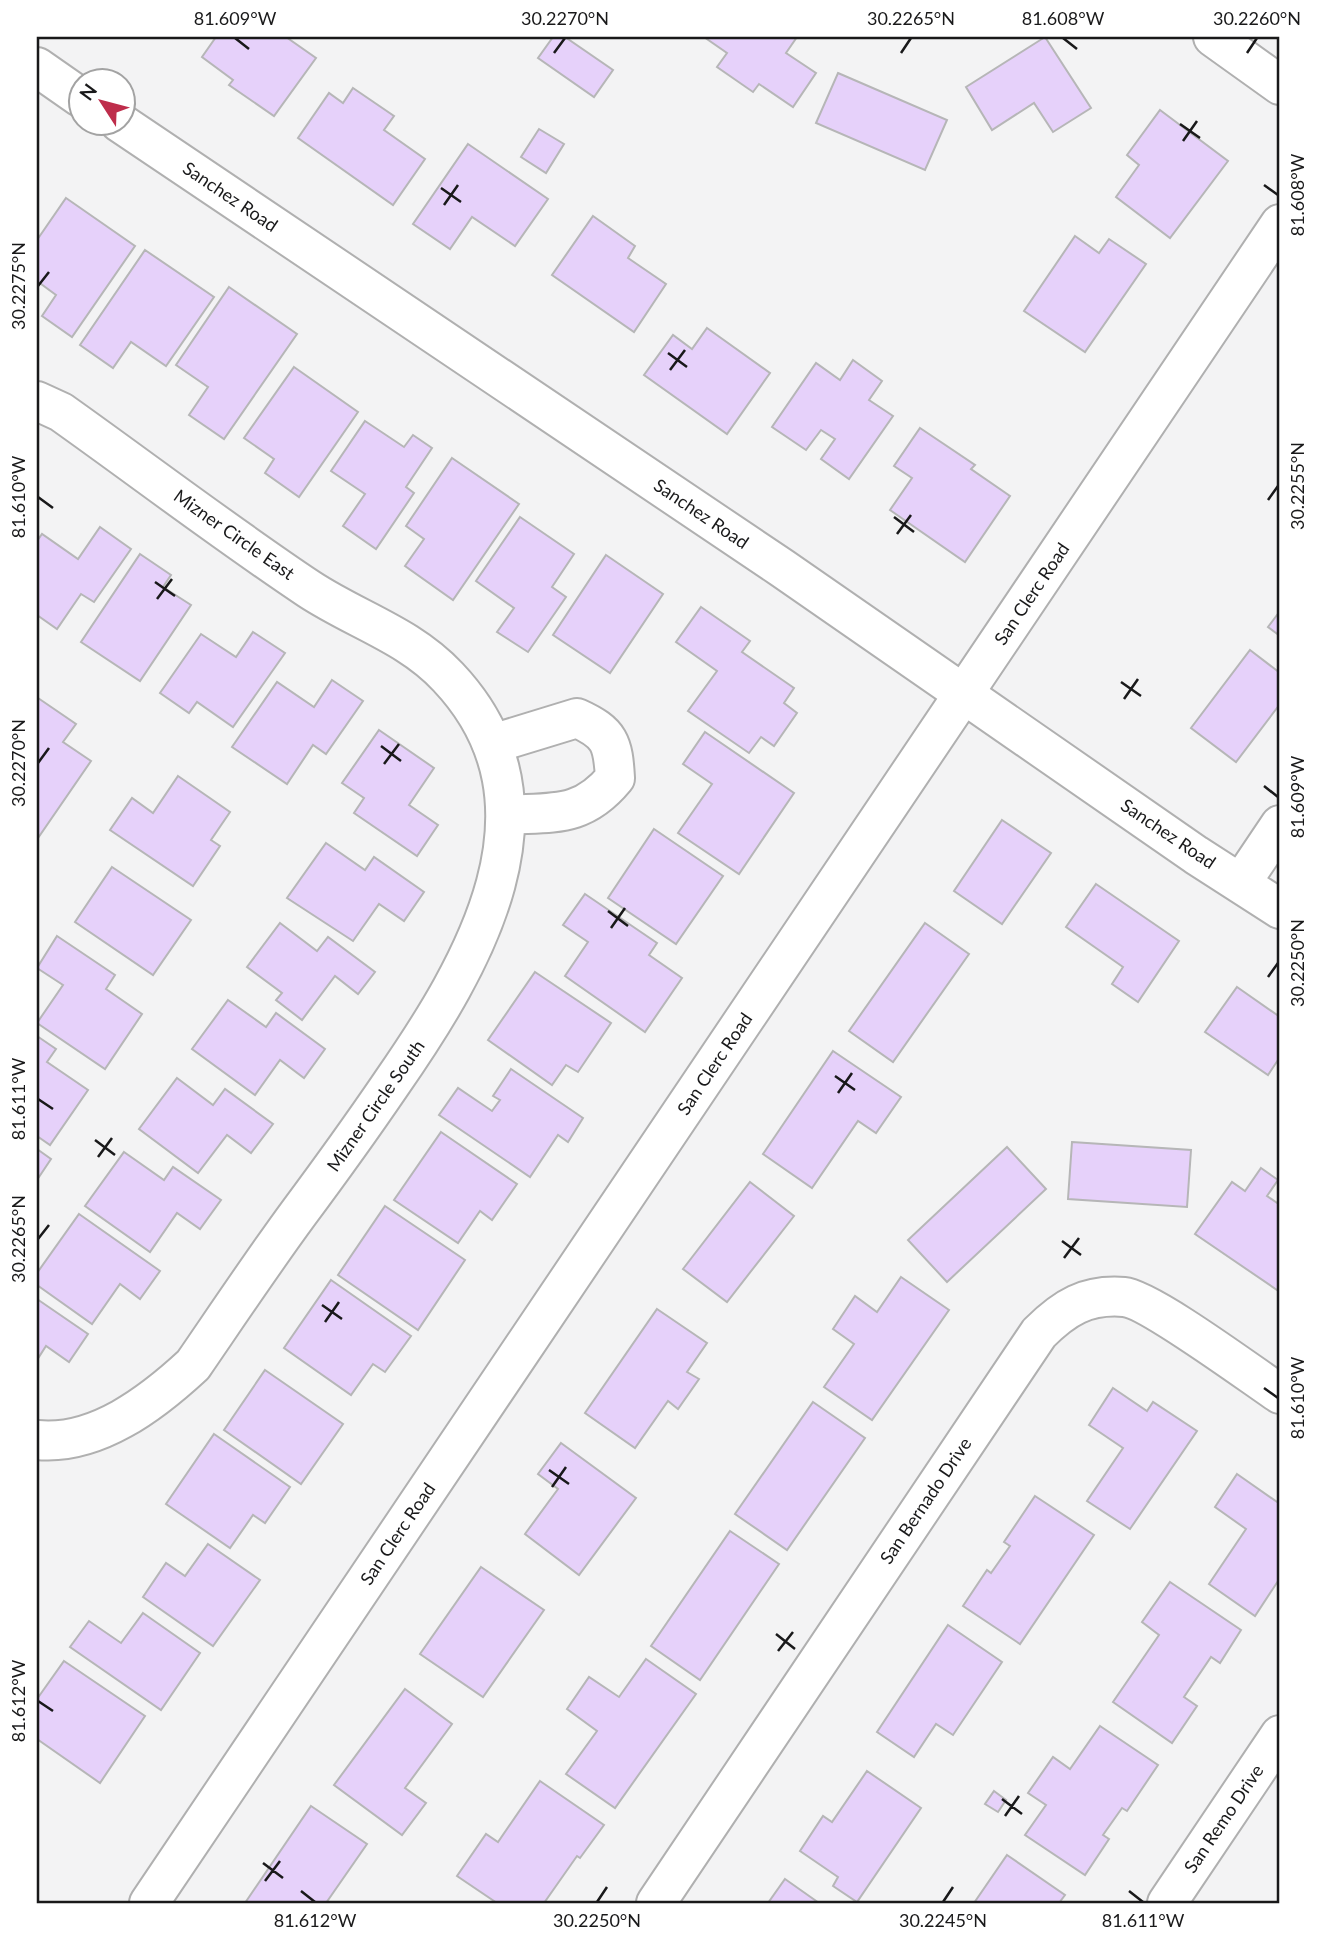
<svg xmlns="http://www.w3.org/2000/svg" width="1317" height="1940" font-family="Lato,sans-serif">
  <style>
    .building { fill: #e6d1fa; stroke: #b6b6b7; stroke-width: 2 }
    .lines { fill: none; stroke-linecap: round; stroke-linejoin: round }
    .minor-casing { stroke: #b0b0b0; stroke-width: 42 }
    .minor { stroke: #fff; stroke-width: 38 }
    .ticks { fill: none; stroke: #19191a; stroke-width: 2.5 }
    .labels { text-anchor: middle; stroke-width: 5; stroke-linejoin: round; paint-order: stroke }
    .street-label { font-size: 18px; fill: #19191a; stroke: #fff }
    .neatline { fill: none; stroke: #19191a; stroke-width: 2.5 }
    .ticks-label { font-size: 18px; text-anchor: middle; fill: #19191a }
  </style>
  <rect width="100%" height="100%" fill="#f3f3f4"/>
  <g class="building">
    <path d="M216,37H286L316,58L274,116L229,85L233,80L202,57Z"/>
    <path d="M553,37H565L613,70L594,97L538,58Z"/>
    <path d="M704,37H797L786,53L816,73L793,107L759,84L753,92L717,67L727,53Z"/>
    <path d="M1045,37L1091,108L1053,132L1034,103L992,130L966,87Z"/>
    <path d="M838,73L947,120L925,170L816,123Z"/>
    <path d="M353,88L394,116L384,130L425,159L393,205L298,138L329,93L343,103Z"/>
    <path d="M1160,110L1228,161L1170,238L1116,197L1139,165L1127,155Z"/>
    <path d="M539,129L564,144L546,173L521,157Z"/>
    <path d="M468,144L548,199L515,246L472,217L450,249L413,224Z"/>
    <path d="M66,198L135,246L72,337L42,316L56,295L37,281V240Z"/>
    <path d="M593,216L635,246L628,258L666,284L634,332L552,275Z"/>
    <path d="M1075,236L1099,253L1109,239L1146,264L1085,352L1024,311Z"/>
    <path d="M145,250L214,297L166,366L131,342L113,368L80,345Z"/>
    <path d="M229,287L297,334L224,439L189,415L208,387L176,365Z"/>
    <path d="M707,328L770,373L727,434L644,375L673,335L692,349Z"/>
    <path d="M853,360L882,381L869,400L893,416L849,479L821,459L835,439L821,430L806,450L772,427L816,363L840,380Z"/>
    <path d="M294,367L358,412L299,497L265,473L274,459L244,438Z"/>
    <path d="M365,421L404,447L413,435L432,448L406,487L414,493L376,549L343,526L365,494L331,471Z"/>
    <path d="M920,428L975,465L971,469L1010,496L965,562L890,510L912,478L894,466Z"/>
    <path d="M452,458L519,504L453,600L405,566L424,539L406,526Z"/>
    <path d="M520,517L574,554L552,587L566,597L528,652L497,632L514,608L476,581Z"/>
    <path d="M100,527L131,549L94,602L81,594L57,629L37,615V541L42,534L78,559Z"/>
    <path d="M140,554L171,575L163,587L191,605L140,681L81,642Z"/>
    <path d="M606,555L663,594L610,673L553,635Z"/>
    <path d="M701,607L750,641L742,652L794,688L784,703L797,713L774,746L761,737L749,753L688,711L717,671L676,642Z"/>
    <path d="M1280,611V636L1268,627Z"/>
    <path d="M253,632L285,653L233,727L197,702L189,713L160,693L201,634L236,657Z"/>
    <path d="M1250,650L1280,673V704L1236,762L1191,728Z"/>
    <path d="M332,680L363,701L326,754L313,745L287,784L232,747L277,682L314,707Z"/>
    <path d="M38,698L76,724L63,742L91,761L38,838Z"/>
    <path d="M379,730L434,768L409,805L438,825L417,856L354,813L364,798L342,783Z"/>
    <path d="M705,732L794,793L739,874L678,833L712,784L683,764Z"/>
    <path d="M178,776L230,812L211,840L220,846L193,886L110,830L132,798L153,813Z"/>
    <path d="M1002,820L1051,853L1002,924L954,891Z"/>
    <path d="M654,829L723,876L676,944L608,898Z"/>
    <path d="M326,843L365,870L374,857L424,892L404,921L379,904L353,941L287,898Z"/>
    <path d="M112,867L191,920L153,975L75,922Z"/>
    <path d="M1096,884L1179,941L1138,1002L1112,984L1123,967L1066,927Z"/>
    <path d="M585,894L657,943L649,955L682,978L645,1032L565,976L588,942L563,925Z"/>
    <path d="M280,923L317,951L328,937L375,972L358,994L335,976L302,1020L276,1000L282,993L247,967Z"/>
    <path d="M925,923L969,954L893,1062L849,1031Z"/>
    <path d="M57,936L115,975L106,989L142,1014L105,1069L37,1023L63,985L37,968Z"/>
    <path d="M535,972L611,1023L578,1072L566,1065L552,1085L488,1040Z"/>
    <path d="M1237,987L1280,1017V1057L1268,1075L1205,1032Z"/>
    <path d="M228,1000L266,1027L276,1013L325,1049L304,1078L280,1060L255,1095L192,1049Z"/>
    <path d="M37,1036L56,1049L47,1062L88,1090L50,1145L37,1136Z"/>
    <path d="M833,1051L901,1097L876,1133L858,1121L812,1188L763,1154Z"/>
    <path d="M511,1069L583,1118L568,1142L558,1135L530,1177L439,1115L458,1088L492,1111L500,1100L493,1096Z"/>
    <path d="M177,1078L213,1105L225,1089L273,1124L251,1153L227,1135L198,1173L139,1129Z"/>
    <path d="M441,1132L517,1184L492,1220L480,1211L458,1243L394,1200Z"/>
    <path d="M1072,1142L1191,1150L1187,1207L1068,1199Z"/>
    <path d="M1007,1147L1046,1189L947,1282L908,1240Z"/>
    <path d="M37,1149L51,1159L37,1180Z"/>
    <path d="M124,1152L164,1180L173,1167L221,1200L200,1229L177,1213L150,1252L85,1206Z"/>
    <path d="M1261,1168L1278,1180L1267,1196L1280,1205V1292L1195,1234L1232,1182L1245,1191Z"/>
    <path d="M750,1182L794,1216L727,1302L683,1269Z"/>
    <path d="M385,1206L465,1260L418,1330L338,1275Z"/>
    <path d="M79,1214L160,1271L140,1299L120,1284L92,1324L37,1285V1273Z"/>
    <path d="M901,1277L949,1310L872,1420L824,1387L854,1344L833,1329L855,1296L877,1312Z"/>
    <path d="M331,1280L411,1336L385,1372L373,1364L351,1395L284,1348Z"/>
    <path d="M37,1299L88,1334L69,1362L46,1346L37,1360Z"/>
    <path d="M657,1309L707,1343L687,1372L699,1379L678,1409L668,1401L635,1448L585,1413Z"/>
    <path d="M265,1370L343,1424L301,1484L224,1430Z"/>
    <path d="M1113,1388L1147,1411L1153,1402L1197,1431L1130,1529L1087,1501L1123,1448L1089,1425Z"/>
    <path d="M813,1402L865,1438L787,1550L735,1514Z"/>
    <path d="M214,1434L290,1487L265,1523L253,1515L230,1548L166,1504Z"/>
    <path d="M561,1443L636,1498L579,1575L525,1534L558,1489L538,1474Z"/>
    <path d="M1237,1474L1280,1504V1578L1255,1616L1209,1584L1246,1529L1215,1507Z"/>
    <path d="M1035,1496L1094,1535L1020,1644L963,1606L987,1570L991,1573L1010,1546L1004,1542Z"/>
    <path d="M730,1531L779,1564L700,1680L651,1646Z"/>
    <path d="M208,1544L260,1580L213,1646L143,1597L166,1563L185,1576Z"/>
    <path d="M481,1567L544,1610L483,1697L420,1654Z"/>
    <path d="M1170,1582L1241,1630L1220,1663L1211,1657L1184,1697L1197,1706L1172,1743L1113,1702L1159,1635L1142,1622Z"/>
    <path d="M143,1613L200,1653L161,1710L70,1647L89,1621L121,1643Z"/>
    <path d="M948,1625L1002,1662L953,1735L936,1724L914,1757L877,1732Z"/>
    <path d="M646,1659L696,1694L615,1808L566,1774L597,1731L567,1709L589,1677L619,1697Z"/>
    <path d="M64,1661L145,1716L100,1783L37,1739V1699Z"/>
    <path d="M405,1689L452,1724L405,1788L426,1803L402,1835L334,1785Z"/>
    <path d="M1100,1726L1158,1765L1127,1811L1122,1808L1103,1835L1109,1839L1085,1875L1025,1835L1046,1805L1028,1793L1053,1757L1070,1769Z"/>
    <path d="M867,1771L921,1808L857,1902L833,1886L838,1877L800,1851L823,1816L832,1822Z"/>
    <path d="M540,1781L604,1825L580,1858L577,1856L544,1903H497L457,1876L486,1834L498,1842Z"/>
    <path d="M994,1791L1006,1800L998,1812L985,1804Z"/>
    <path d="M311,1806L367,1844L326,1903H245Z"/>
    <path d="M1007,1855L1065,1895L1059,1903H974Z"/>
    <path d="M785,1879L819,1903H768Z"/>
  </g>
  <g class="lines">
    <g class="minor-casing">
      <g id="minor">
        <path d="M1213,37L1280,85"/>
        <path d="M37,67L80,97"/>
        <path d="M119,122L782,568L1196,855L1280,909"/>
        <path d="M37,401L61,412C144,471 225,533 309,589C356,620 409,635 448,677C569,805 473,966 391,1084C361,1128 330,1171 298,1214C262,1263 228,1314 193,1365C152,1403 96,1446 37,1440"/>
        <path d="M492,744L577,718C610,733 613,743 615,778C582,818 554,812 506,815"/>
        <path d="M1241,883L1280,825"/>
        <path d="M149,1903L1280,224"/>
        <path d="M656,1903L1039,1333C1064,1308 1086,1294 1124,1297C1149,1299 1253,1376 1280,1394"/>
        <path d="M1167,1903L1280,1735"/>
      </g>
    </g>
    <use href="#minor" class="minor"/>
  </g>
  <path class="ticks" d="M235,38L249,49M1063,38L1077,49M554,53L565,38M901,53L911,38M1247,53L1257,38M1180,124L1200,138M1183,141L1197,121M1264,185L1278,195M441,188L461,202M444,205L458,185M38,286L49,272M668,353L687,367M670,370L685,350M38,497L53,508M1268,500L1278,486M894,517L914,532M897,534L911,515M155,582L175,596M157,599L172,579M1121,682L1141,696M1124,699L1138,679M381,746L401,761M38,763L49,748M384,764L399,744M1264,786L1278,797M608,911L628,926M611,928L625,908M1268,977L1278,963M835,1076L855,1090M838,1093L852,1073M38,1099L53,1109M95,1140L115,1155M98,1157L112,1138M38,1239L49,1225M1062,1241L1081,1255M1064,1258L1079,1238M322,1305L342,1319M325,1322L339,1302M1264,1388L1278,1398M549,1470L569,1484M552,1487L566,1467M776,1634L795,1649M778,1651L793,1632M38,1701L53,1711M1002,1799L1022,1814M1005,1816L1019,1796M263,1863L283,1878M265,1881L280,1861M301,1891L315,1902M1129,1891L1143,1902M597,1902L607,1887M943,1902L953,1887"/>
  <g class="labels">
    <g class="street-label">
      <text transform="translate(230 197) rotate(34)" y="6">Sanchez Road</text>
      <text transform="translate(701 514) rotate(34)" y="6">Sanchez Road</text>
      <text transform="translate(234 535) rotate(35)" y="6">Mizner Circle East</text>
      <text transform="translate(1032 594) rotate(-56)" y="6">San Clerc Road</text>
      <text transform="translate(1168 834) rotate(34)" y="6">Sanchez Road</text>
      <text transform="translate(715 1064) rotate(-56)" y="6">San Clerc Road</text>
      <text transform="translate(376 1106) rotate(-55)" y="6">Mizner Circle South</text>
      <text transform="translate(926 1501) rotate(-56)" y="6">San Bernado Drive</text>
      <text transform="translate(398 1534) rotate(-56)" y="6">San Clerc Road</text>
      <text transform="translate(1224 1819) rotate(-56)" y="6">San Remo Drive</text>
    </g>
  </g>
  <rect width="1317" height="1940" fill="none" stroke="#ffffff" stroke-width="77"/>
  <g transform="translate(102 102) rotate(306)"><circle r="33" fill="#ffffff" stroke="#a3a3a3" stroke-width="2"/>
  <path d="M0-5L12 26L0 18L-12 26Z" fill="#be2d4b"/>
  <text y="-10" font-size="19" font-weight="bold" text-anchor="middle" fill="#19191a">N</text>
  </g>
  <rect x="38" y="38" width="1240" height="1864" class="neatline"/>
  <g class="ticks-label">
    <text x="235" y="25">81.609°W</text>
    <text x="565" y="25">30.2270°N</text>
    <text x="911" y="25">30.2265°N</text>
    <text x="1063" y="25">81.608°W</text>
    <text x="1257" y="25">30.2260°N</text>
    <text transform="translate(1298 195) rotate(-90)" y="6">81.608°W</text>
    <text transform="translate(19 286) rotate(-90)" y="6">30.2275°N</text>
    <text transform="translate(1298 486) rotate(-90)" y="6">30.2255°N</text>
    <text transform="translate(19 497) rotate(-90)" y="6">81.610°W</text>
    <text transform="translate(19 763) rotate(-90)" y="6">30.2270°N</text>
    <text transform="translate(1298 797) rotate(-90)" y="6">81.609°W</text>
    <text transform="translate(1298 963) rotate(-90)" y="6">30.2250°N</text>
    <text transform="translate(19 1099) rotate(-90)" y="6">81.611°W</text>
    <text transform="translate(19 1239) rotate(-90)" y="6">30.2265°N</text>
    <text transform="translate(1298 1398) rotate(-90)" y="6">81.610°W</text>
    <text transform="translate(19 1701) rotate(-90)" y="6">81.612°W</text>
    <text x="315" y="1927">81.612°W</text>
    <text x="597" y="1927">30.2250°N</text>
    <text x="943" y="1927">30.2245°N</text>
    <text x="1143" y="1927">81.611°W</text>
  </g>
</svg>
